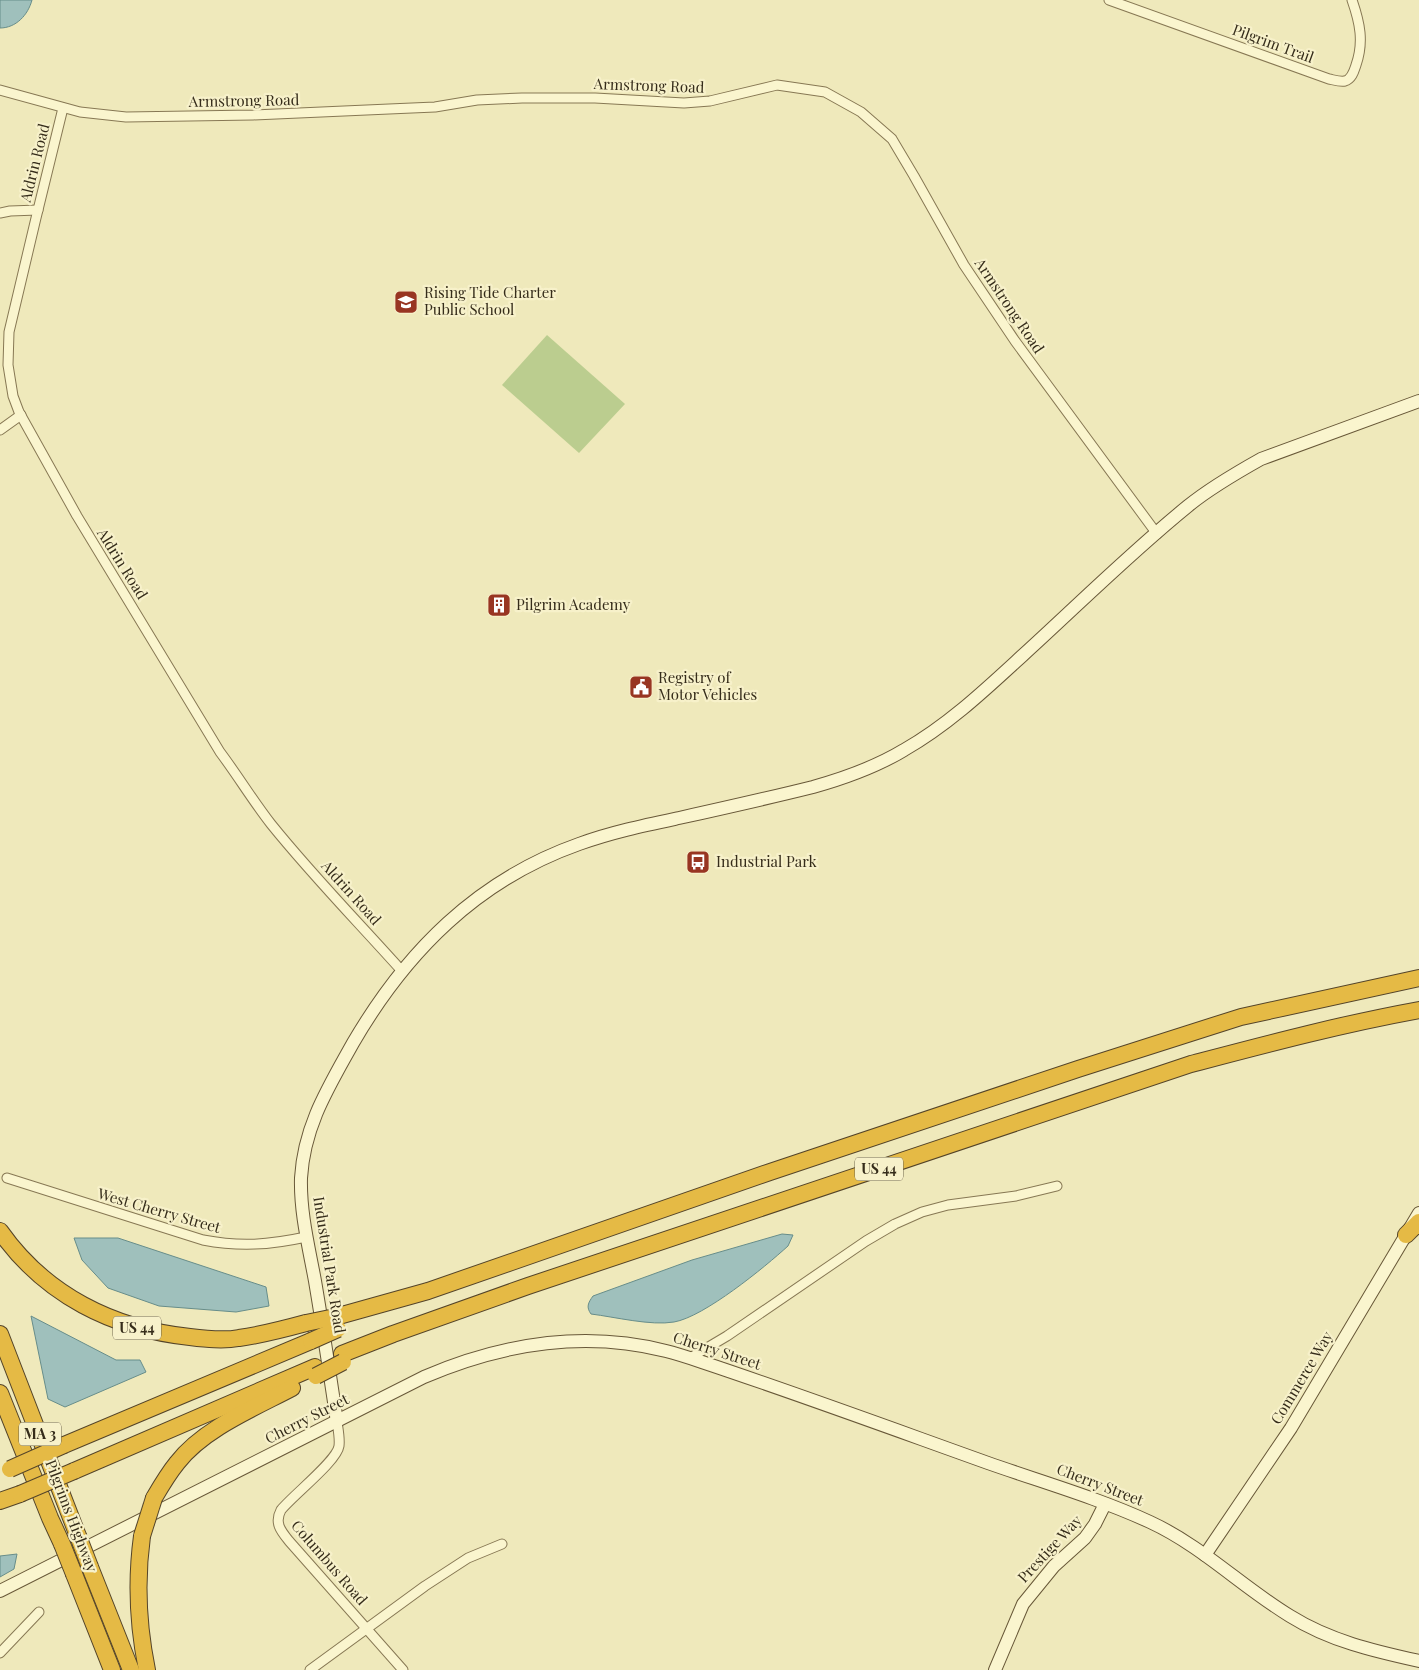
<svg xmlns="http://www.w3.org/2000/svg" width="1419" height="1670" font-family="'Playfair Display',serif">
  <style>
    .green { fill: #bbcd8f }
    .water { fill: #9fc0bc; stroke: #678d8a }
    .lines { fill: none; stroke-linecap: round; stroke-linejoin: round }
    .street-casing { stroke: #877854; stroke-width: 11 }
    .secondary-casing { stroke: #685838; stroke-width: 14 }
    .highway-casing { stroke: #544429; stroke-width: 18 }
    .street { stroke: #faf5ce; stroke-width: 9 }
    .secondary { stroke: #faf5ce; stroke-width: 12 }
    .highway { stroke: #e5ba45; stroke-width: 16 }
    .highway-bridge-casing { stroke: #544429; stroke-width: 18; stroke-linecap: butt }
    .highway-bridge { stroke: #e5ba45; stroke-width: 16 }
    .labels { text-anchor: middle; stroke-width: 4.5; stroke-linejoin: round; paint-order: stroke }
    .shield { fill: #f7f1ca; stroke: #6f674f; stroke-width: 1 }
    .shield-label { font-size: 14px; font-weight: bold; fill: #352c1a }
    .street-label { font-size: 15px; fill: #352c1a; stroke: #f7f1ca }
    .poi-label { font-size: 15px; fill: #352c1a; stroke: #f7f1ca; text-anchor: start }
  </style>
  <rect width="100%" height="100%" fill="#efe9bb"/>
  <path class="green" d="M547,335L625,404L579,453L502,385Z"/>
  <g class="water">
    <path d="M0,0H32C28,15 16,28 0,28Z"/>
    <path d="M782,1234L793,1235L788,1246C765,1267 704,1317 674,1322C651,1326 615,1317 591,1314C586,1307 588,1303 593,1296L692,1260Z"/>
    <path d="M74,1238H118L266,1287L269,1306L236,1312L159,1306L108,1288L82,1260Z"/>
    <path d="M31,1316L116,1360H140L146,1372L65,1407L48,1399Z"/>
    <path d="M17,1554L14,1569L0,1577V1556Z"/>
  </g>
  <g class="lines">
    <g class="street-casing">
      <g id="street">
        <path d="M1109,0L1329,79C1334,80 1340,82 1345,81C1352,79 1354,71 1356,65C1364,42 1360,23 1352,0"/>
        <path d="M0,90L80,112L126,117L253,115L389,109L435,107L477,100L522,98H595L684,103L710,101L777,85L825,92L861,112L892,139L914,176L964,265L1015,341L1157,534"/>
        <path d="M63,108L36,218L9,332L8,365L13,396L19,412L77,516L220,752C238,776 253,801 271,824C312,875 358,922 401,970"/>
        <path d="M0,213L10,211L38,210"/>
        <path d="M0,430L21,415"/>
        <path d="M7,1178L203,1240C240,1247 269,1245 306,1237"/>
        <path d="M690,1358L727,1336L866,1241L895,1224L922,1212L948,1205L1016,1196L1057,1186"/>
        <path d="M337,1422C338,1429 340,1438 339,1446C337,1461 293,1495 281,1510C274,1523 281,1531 289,1541L403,1670"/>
        <path d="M0,1653L39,1612"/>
        <path d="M310,1670L425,1586L468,1558L502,1544"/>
      </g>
    </g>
    <g class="secondary-casing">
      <g id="secondary">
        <path d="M337,1422C330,1375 323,1328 315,1281C309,1248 300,1213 301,1178C304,1126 328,1088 353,1043C406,952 477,880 579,844C612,832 646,825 679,818C724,808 769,798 813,787C845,778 876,767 904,750C948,725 985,690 1022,656C1077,606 1130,553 1188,506C1210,488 1236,473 1261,459L1419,401"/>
        <path d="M1205,1555L1291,1428L1419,1213"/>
        <path d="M0,1591L424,1377C501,1344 583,1330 666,1351C678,1354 690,1358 702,1362C798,1394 893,1429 988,1463C1042,1482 1098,1498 1150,1522C1202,1546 1242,1587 1290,1616C1330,1641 1374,1651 1419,1661"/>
        <path d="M995,1670L1023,1604L1054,1566L1085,1538L1095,1524L1105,1504"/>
      </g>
    </g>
    <g class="highway-casing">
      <g id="highway">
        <path d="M0,1231C45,1295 113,1329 190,1337C206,1339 223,1341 239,1338C261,1335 284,1329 306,1323"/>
        <path d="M1406,1235L1419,1222"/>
        <path d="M335,1317L428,1291L770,1172L1078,1069L1241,1017L1419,978"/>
        <path d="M0,1334L78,1536"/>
        <path d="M342,1354L393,1334L528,1286L1191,1064C1267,1044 1342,1024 1419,1010"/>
        <path d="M0,1393L50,1518L62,1544"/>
        <path d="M64,1445L311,1341"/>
        <path d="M74,1471L315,1367"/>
        <path d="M154,1498C161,1486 168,1474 177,1463C203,1429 254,1408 292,1388"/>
        <path d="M0,1501L20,1494"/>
        <path d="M142,1536C136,1580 138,1626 147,1670"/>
        <path d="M90,1567L131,1670"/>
        <path d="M74,1574L112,1670"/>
      </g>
    </g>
    <use href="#street" class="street"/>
    <use href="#secondary" class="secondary"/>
    <use href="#highway" class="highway"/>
    <g class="highway-bridge-casing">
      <g id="highway-bridge">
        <path d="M306,1323L335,1317"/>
        <path d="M311,1341L338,1329"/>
        <path d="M316,1376L343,1362"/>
        <path d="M10,1469L64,1445"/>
        <path d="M20,1494L74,1471"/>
        <path d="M78,1536L90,1567"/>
        <path d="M142,1536L154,1498"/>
        <path d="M62,1544L74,1574"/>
      </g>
    </g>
    <use href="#highway-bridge" class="highway-bridge"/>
  </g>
  <defs>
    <g id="school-square" transform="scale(1.25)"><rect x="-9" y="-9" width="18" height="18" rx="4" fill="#983522" stroke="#f7f1ca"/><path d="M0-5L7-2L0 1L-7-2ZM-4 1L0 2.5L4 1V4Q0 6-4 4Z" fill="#fff"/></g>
    <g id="building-square" transform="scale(1.25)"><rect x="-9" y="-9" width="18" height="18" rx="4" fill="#983522" stroke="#f7f1ca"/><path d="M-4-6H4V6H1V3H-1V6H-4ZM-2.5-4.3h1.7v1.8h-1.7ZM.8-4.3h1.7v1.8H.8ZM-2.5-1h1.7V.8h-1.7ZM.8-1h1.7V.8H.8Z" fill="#fff"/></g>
    <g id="civic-square" transform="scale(1.25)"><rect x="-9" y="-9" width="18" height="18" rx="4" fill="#983522" stroke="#f7f1ca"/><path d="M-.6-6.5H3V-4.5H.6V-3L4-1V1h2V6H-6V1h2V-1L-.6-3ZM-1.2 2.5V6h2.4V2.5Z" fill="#fff"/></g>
    <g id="bus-square" transform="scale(1.25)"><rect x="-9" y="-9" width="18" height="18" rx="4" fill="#983522" stroke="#f7f1ca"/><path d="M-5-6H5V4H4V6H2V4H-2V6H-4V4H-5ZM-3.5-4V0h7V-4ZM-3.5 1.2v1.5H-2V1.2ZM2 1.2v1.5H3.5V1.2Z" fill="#fff"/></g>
  </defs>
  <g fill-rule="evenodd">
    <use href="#school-square" x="406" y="302"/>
    <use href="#building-square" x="499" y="605"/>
    <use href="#civic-square" x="641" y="687"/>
    <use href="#bus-square" x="698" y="862"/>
  </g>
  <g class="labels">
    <g class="shield">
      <rect x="855" y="1157.5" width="48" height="23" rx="4"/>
      <rect x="113" y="1316.5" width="48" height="23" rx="4"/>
      <rect x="19" y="1422.5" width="42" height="23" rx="4"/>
    </g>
    <g class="shield-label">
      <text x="879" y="1174">US 44</text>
      <text x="137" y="1333">US 44</text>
      <text x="40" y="1439">MA 3</text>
    </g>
    <g class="street-label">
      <text transform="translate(1273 44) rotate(20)" y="5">Pilgrim Trail</text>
      <text transform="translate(649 86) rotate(2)" y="5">Armstrong Road</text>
      <text transform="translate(244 101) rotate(-1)" y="5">Armstrong Road</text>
      <text transform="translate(35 163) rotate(-76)" y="5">Aldrin Road</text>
      <text transform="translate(1009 306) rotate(56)" y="5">Armstrong Road</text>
      <text transform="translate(122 564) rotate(58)" y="5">Aldrin Road</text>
      <text transform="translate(351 893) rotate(48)" y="5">Aldrin Road</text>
      <text transform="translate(159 1211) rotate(16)" y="5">West Cherry Street</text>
      <text transform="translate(329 1265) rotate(81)" y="5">Industrial Park Road</text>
      <text transform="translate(717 1351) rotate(18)" y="5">Cherry Street</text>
      <text transform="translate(1302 1378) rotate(-59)" y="5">Commerce Way</text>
      <text transform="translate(307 1419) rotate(-27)" y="5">Cherry Street</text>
      <text transform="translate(1100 1485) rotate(21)" y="5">Cherry Street</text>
      <text transform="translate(71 1516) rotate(69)" y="5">Pilgrims Highway</text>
      <text transform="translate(1050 1549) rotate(-47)" y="5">Prestige Way</text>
      <text transform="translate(329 1563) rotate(49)" y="5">Columbus Road</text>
    </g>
    <g class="poi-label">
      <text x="424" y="298">Rising Tide Charter<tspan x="424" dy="17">Public School</tspan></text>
      <text x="516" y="610">Pilgrim Academy</text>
      <text x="658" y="683">Registry of<tspan x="658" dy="17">Motor Vehicles</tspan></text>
      <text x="716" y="867">Industrial Park</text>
    </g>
  </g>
</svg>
